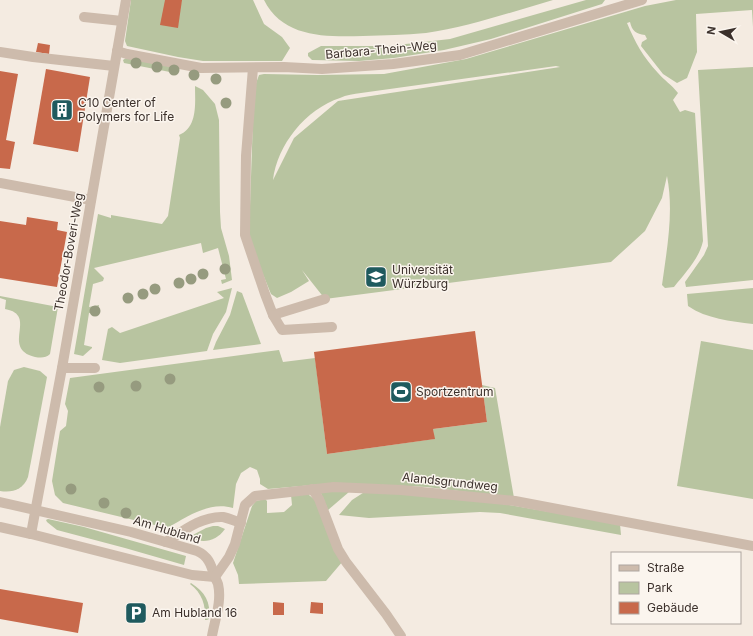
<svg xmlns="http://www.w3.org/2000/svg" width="753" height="636" font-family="Inter,sans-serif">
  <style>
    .green { fill: #b8c4a0; fill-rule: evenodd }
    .building { fill: #c8694b }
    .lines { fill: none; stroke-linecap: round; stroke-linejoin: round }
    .minor { stroke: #cdbbac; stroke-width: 10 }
    .tree { fill: #969b7f }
    .labels { text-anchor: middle; stroke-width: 3; stroke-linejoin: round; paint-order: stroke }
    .street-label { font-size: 12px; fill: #3b302b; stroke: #fbf5ee }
    .poi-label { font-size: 12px; fill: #3b302b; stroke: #fbf5ee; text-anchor: start }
  </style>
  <rect width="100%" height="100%" fill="#f4ebe1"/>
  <g class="green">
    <path d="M131,0H253L264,24L282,37L290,48L282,61H203L178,57L127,46L125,41Z"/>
    <path d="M264,0H553C511,12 469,27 426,33C405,35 384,35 363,36C326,37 283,38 264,0Z"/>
    <path d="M586,0H605L602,4L491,39L444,50L394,58L359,61L312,60L308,56V53L321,46H388L450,39Z"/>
    <path d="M676,0H753V27L752,10L696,14L697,52L687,78L677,83L663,74L641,46L642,42L647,39L645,35C636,34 632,31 630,22L627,23C635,42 643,57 658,73C664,80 672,85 678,93L673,100L680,112L685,110L695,113L703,241C699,259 685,273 674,287L665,288L662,285C667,248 674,212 667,176L662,198L645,231L611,262L325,299L302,270L309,281L291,292L277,298L271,294L251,245L249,235L254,89L259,75L264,74L317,75L384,74L466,59L645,6ZM556,66L560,67L338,101L294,138L273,180C277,145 306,109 340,98C346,95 354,94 361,93Z"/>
    <path d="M126,58L175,67V73L124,63L123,60Z"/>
    <path d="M753,67V280L686,287L685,282L704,255L708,246L698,70Z"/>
    <path d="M195,86L203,90L215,104L219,120L220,212L221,228L229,256L232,280L222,284L221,280L226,279L218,248L203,253L201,243L94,268L104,278L103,281L93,284L89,307L99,305L98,314L89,313L84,345L92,347V348L83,356L74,354L98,214L111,218V215L162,224L168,216L180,138L179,135C198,127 195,103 195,86Z"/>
    <path d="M232,288L226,312L213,334L207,351L120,363L102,360L108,329L112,327L120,333L224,298L217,292Z"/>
    <path d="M753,288V324C730,321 707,319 688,306L687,294Z"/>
    <path d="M237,291L242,293L261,344L213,350L216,342L230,315Z"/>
    <path d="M0,296L58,307L50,354C46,358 41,358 35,357C0,348 39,315 5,309L6,300L0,298Z"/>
    <path d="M701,341L753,350V499L677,486Z"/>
    <path d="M279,350L283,362L315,358L327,454L434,439L433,429L487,422L482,385L495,388L514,498L427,487L358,484H324L268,489L260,484V479L257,470L250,467L241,473L236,484L233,508C209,501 187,517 167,528L63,503L55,495L52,481L60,431L66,426L68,411L65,404L70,378Z"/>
    <path d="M24,367L40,371L47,377L28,477C23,490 12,493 0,491V427L8,381L14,370Z"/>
    <path d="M320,491L349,492L328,510Z"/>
    <path d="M366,491L474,499L620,524L621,535L500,513L480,512L369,518L339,515L352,500Z"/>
    <path d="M291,495H309L315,500L343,561L326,581L239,584L238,575L233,563L252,506L256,501L265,499L267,501V513L284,512L292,505Z"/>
    <path d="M48,519L84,527L186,556L184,565L125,548L57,530L47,522L46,520Z"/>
    <path d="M213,526H218L225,529C216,542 202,544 189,537L206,528Z"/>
    <path d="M191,583C205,592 211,602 209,619L207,620H205C206,605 202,593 190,584Z"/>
  </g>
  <g class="building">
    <path d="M165,0H182L178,28L160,25Z"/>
    <path d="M38,43L50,45L49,54L36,52Z"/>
    <path d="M46,69L90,77L78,152L33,144Z"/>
    <path d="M0,71L18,74L6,140L15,142L10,169L0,168Z"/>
    <path d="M27,217L58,222L57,230L67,232L57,287L0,278V221L26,225Z"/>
    <path d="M475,331L487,422L433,429L435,439L327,454L314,352Z"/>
    <path d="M0,589L83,603L78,633L0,619Z"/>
    <path d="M273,602L284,603V615H273Z"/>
    <path d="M311,602L323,603V614L310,613Z"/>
  </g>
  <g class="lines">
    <g class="minor">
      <path d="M84,17L122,21"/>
      <path d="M117,51L127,54L201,68L284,67L322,69L393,64L460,55L642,0"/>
      <path d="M0,52L33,57L114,66"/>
      <path d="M253,68L246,156L245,235L265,294L273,315L325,299"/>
      <path d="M0,183L91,200"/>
      <path d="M273,315L282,330L332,327"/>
      <path d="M62,368H95"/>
      <path d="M312,489L319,499L338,549L346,562L386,614L401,636"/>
      <path d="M0,502L131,532L197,551C208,556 211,564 214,575C215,578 217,581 218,584C222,601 215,619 212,636"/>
      <path d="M0,527L31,534L192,575L215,577"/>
      <path d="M31,534L62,368L126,0"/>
      <path d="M166,542C183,531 202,516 223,517C228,518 235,521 241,523"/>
      <path d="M215,577L229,557L235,544L245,505L255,496L334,487L401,490L515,501L753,546"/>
    </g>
  </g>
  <g class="tree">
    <circle cx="136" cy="63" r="5.5"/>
    <circle cx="157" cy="67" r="5.5"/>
    <circle cx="174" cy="70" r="5.5"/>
    <circle cx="194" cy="75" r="5.5"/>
    <circle cx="216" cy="79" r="5.5"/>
    <circle cx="226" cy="103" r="5.5"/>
    <circle cx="225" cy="269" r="5.5"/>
    <circle cx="203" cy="274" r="5.5"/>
    <circle cx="191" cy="279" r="5.5"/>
    <circle cx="179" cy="283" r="5.5"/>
    <circle cx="155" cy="289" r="5.5"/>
    <circle cx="143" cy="294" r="5.5"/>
    <circle cx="128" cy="298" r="5.5"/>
    <circle cx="95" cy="311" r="5.5"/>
    <circle cx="170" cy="379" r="5.5"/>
    <circle cx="136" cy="386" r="5.5"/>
    <circle cx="99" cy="387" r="5.5"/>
    <circle cx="71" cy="489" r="5.5"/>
    <circle cx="104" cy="503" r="5.5"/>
    <circle cx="126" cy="513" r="5.5"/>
  </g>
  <defs>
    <g id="building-square" transform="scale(1.15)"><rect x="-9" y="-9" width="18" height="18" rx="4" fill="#1f5a5e" stroke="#fbf5ee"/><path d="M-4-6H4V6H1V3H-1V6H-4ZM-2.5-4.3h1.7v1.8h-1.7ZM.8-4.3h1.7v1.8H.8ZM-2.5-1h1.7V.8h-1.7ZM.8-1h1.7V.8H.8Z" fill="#fff"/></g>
    <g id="university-square" transform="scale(1.15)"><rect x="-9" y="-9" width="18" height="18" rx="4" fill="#1f5a5e" stroke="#fbf5ee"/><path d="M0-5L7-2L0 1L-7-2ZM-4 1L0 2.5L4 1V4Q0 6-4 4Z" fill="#fff"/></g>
    <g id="stadium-square" transform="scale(1.15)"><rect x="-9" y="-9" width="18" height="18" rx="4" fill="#1f5a5e" stroke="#fbf5ee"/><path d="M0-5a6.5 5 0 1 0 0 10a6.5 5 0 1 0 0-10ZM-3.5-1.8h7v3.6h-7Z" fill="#fff"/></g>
    <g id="parking-square" transform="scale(1.15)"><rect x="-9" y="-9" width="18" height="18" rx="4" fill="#1f5a5e" stroke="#fbf5ee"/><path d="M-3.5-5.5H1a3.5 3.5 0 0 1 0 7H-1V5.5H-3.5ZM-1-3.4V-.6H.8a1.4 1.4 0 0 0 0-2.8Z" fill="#fff"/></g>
  </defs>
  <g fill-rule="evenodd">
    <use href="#building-square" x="62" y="110"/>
    <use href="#university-square" x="376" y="277"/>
    <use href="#stadium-square" x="401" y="392"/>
    <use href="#parking-square" x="136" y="613"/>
  </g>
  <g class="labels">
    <g class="street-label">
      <text transform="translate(381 50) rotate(-5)" y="4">Barbara-Thein-Weg</text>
      <text transform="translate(69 252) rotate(-80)" y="4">Theodor-Boveri-Weg</text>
      <text transform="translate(450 482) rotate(6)" y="4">Alandsgrundweg</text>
      <text transform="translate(167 530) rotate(17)" y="4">Am Hubland</text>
    </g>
    <g class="poi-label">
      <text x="78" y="107">C10 Center of<tspan x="78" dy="14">Polymers for Life</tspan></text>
      <text x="392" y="274">Universität<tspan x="392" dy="14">Würzburg</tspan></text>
      <text x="416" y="396">Sportzentrum</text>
      <text x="152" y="617">Am Hubland 16</text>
    </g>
  </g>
  <rect x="611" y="552" width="130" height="72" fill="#fbf5ee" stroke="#aea6a0"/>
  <rect x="619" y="565" width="20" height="6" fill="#cdbbac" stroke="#aea6a0"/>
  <text x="647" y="572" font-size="12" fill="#3b302b">Straße</text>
  <rect x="619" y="582" width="20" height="12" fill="#b8c4a0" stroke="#aea6a0"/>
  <text x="647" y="592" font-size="12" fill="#3b302b">Park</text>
  <rect x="619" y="602" width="20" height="12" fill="#c8694b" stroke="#aea6a0"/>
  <text x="647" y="612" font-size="12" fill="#3b302b">Gebäude</text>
  <g transform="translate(721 32) rotate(279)" stroke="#fbf5ee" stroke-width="3" paint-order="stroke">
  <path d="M0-3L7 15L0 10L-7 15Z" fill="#3b302b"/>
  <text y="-6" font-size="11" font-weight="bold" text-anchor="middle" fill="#3b302b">N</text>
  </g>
</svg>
